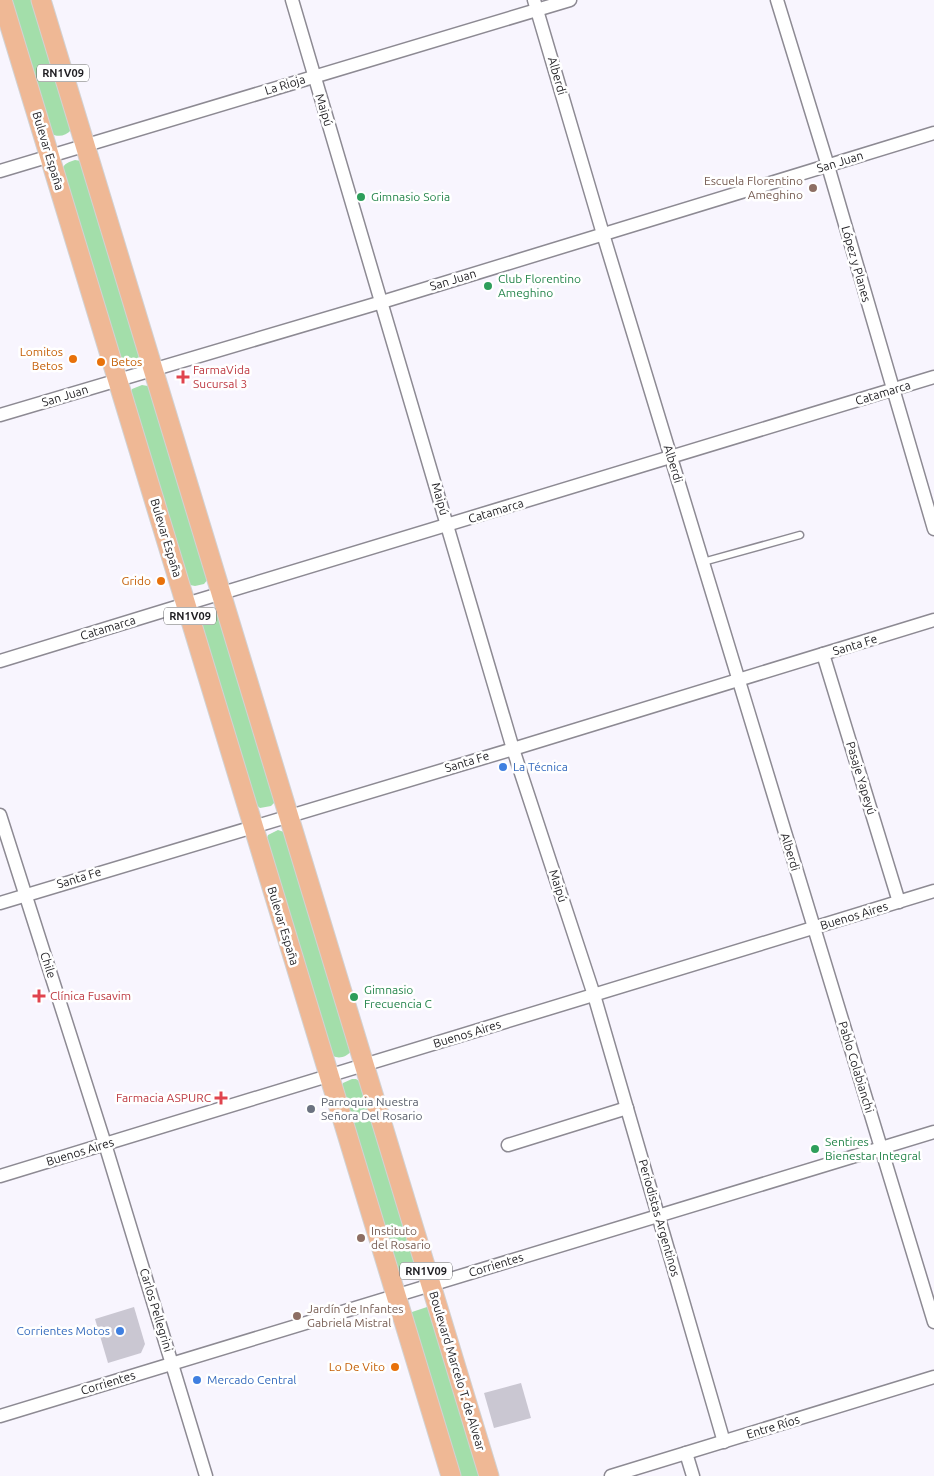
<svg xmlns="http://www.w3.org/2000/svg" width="934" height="1476" font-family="Ubuntu,sans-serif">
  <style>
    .green { fill: #a3deaa }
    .building { fill: #cac7d2 }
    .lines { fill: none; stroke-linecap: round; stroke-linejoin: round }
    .lane-casing { stroke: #8d8a93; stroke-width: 9 }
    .street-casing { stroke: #8d8a93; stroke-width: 15 }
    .primary-casing { stroke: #d2d2d3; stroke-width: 21 }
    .lane { stroke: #fff; stroke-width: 6 }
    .street { stroke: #fff; stroke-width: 12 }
    .primary { stroke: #efb895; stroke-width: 19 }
    .education-dot { fill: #8d6e63; stroke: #fff; stroke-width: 2 }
    .leisure-dot { fill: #2e9e5b; stroke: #fff; stroke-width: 2 }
    .food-dot { fill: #e8710a; stroke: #fff; stroke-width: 2 }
    .health-dot { fill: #e0444e; stroke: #fff; stroke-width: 2 }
    .shop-dot { fill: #3f7fe0; stroke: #fff; stroke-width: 2 }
    .worship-dot { fill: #6b7280; stroke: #fff; stroke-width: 2 }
    .labels { text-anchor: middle; stroke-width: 5; stroke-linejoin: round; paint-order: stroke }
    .shield { fill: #fff; stroke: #626264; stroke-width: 1 }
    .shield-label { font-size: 11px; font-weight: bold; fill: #1f1e22 }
    .street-label { font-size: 12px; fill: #1f1e22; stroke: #fff }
    .education-label { font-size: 12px; fill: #785e54; stroke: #fff; text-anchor: start }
    .leisure-label { font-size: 12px; fill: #27864d; stroke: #fff; text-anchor: start }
    .food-label { font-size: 12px; fill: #c56008; stroke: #fff; text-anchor: end }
    .health-label { font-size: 12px; fill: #be3a42; stroke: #fff; text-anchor: start }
    .shop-label { font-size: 12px; fill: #366cbe; stroke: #fff; text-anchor: start }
    .worship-label { font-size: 12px; fill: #5b616d; stroke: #fff; text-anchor: start }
  </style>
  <rect width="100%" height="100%" fill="#f8f5fe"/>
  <g class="green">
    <path d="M11,0H33L71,130C66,136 57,138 51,133Z"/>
    <path d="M75,160L81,161L140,356C136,363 126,364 120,360L62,170C64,163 69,162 75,160Z"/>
    <path d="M142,385L148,386L151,388L208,579L204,584L195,586L190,585L130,395L132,389Z"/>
    <path d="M211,608L217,610L275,802L271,806L260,808L255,804L199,616L202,611Z"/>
    <path d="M278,830L284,832L351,1051C347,1057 339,1059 333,1056L266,841L268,835Z"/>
    <path d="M352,1079H356L362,1083L417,1268C414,1276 405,1277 399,1273L341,1089L343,1083Z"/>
    <path d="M430,1306L481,1476H459L409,1313Z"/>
  </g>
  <g class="building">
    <path d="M134,1307L145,1344L141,1353L108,1363L95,1319Z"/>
    <path d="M521,1383L531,1418L494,1428L484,1393Z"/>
  </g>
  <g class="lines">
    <g class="lane-casing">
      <path id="lane" d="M703,562L800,535"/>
    </g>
    <g class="street-casing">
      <g id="street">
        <path d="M292,0L513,749L594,995L724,1442"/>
        <path d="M534,0L603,234L934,1322"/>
        <path d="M777,0L828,166L934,529"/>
        <path d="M0,171L570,0"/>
        <path d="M0,415L382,302L934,133"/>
        <path d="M823,654L899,902"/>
        <path d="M0,661L186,604L934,377"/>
        <path d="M0,815L105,1144L206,1476"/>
        <path d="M0,903L513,749L934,620"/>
        <path d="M508,1145L627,1108"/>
        <path d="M0,1176L934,891"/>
        <path d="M0,1416L934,1132"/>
        <path d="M686,1453L693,1476"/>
        <path d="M611,1476L934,1377"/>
      </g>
    </g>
    <g class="primary-casing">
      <g id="primary">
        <path d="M2,0L451,1476"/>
        <path d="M41,0L489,1476"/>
      </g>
    </g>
    <use href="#lane" class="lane"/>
    <use href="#street" class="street"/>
    <use href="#primary" class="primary"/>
  </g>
  <g class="education-dot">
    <circle cx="813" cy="188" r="5"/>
    <circle cx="361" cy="1238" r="5"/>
    <circle cx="297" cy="1316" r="5"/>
  </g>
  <g class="leisure-dot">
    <circle cx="361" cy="197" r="5"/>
    <circle cx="488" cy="286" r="5"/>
    <circle cx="354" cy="997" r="5"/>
    <circle cx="815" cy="1149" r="5"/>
  </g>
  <g class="food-dot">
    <circle cx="73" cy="359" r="5"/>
    <circle cx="101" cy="362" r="5"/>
    <circle cx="161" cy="581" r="5"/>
    <circle cx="395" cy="1367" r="5"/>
  </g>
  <g class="health-dot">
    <path d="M180.5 369.5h5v5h5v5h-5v5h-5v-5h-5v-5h5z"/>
    <path d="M36.5 988.5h5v5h5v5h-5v5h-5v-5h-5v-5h5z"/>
    <path d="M218.5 1090.5h5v5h5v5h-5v5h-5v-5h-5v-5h5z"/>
  </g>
  <g class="shop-dot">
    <circle cx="503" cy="767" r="5"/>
    <circle cx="120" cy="1331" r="5"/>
    <circle cx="197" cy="1380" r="5"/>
  </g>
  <circle class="worship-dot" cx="311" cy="1109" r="5"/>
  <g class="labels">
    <g class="shield">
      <rect x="37" y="64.5" width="52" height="17" rx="4"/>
      <rect x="164" y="607.5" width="52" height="17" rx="4"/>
      <rect x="400" y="1262.5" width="52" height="17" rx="4"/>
    </g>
    <g class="shield-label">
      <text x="63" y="77">RN1V09</text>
      <text x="190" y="620">RN1V09</text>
      <text x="426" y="1275">RN1V09</text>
    </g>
    <g class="street-label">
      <text transform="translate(557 76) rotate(74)" y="4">Alberdi</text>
      <text transform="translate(285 85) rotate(-17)" y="4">La Rioja</text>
      <text transform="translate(324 110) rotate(73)" y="4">Maipú</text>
      <text transform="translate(48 151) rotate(73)" y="4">Bulevar España</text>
      <text transform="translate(840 162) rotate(-17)" y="4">San Juan</text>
      <text transform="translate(856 264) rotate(74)" y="4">López y Planes</text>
      <text transform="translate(453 280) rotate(-17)" y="4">San Juan</text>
      <text transform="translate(883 393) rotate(-17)" y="4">Catamarca</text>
      <text transform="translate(65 396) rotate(-17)" y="4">San Juan</text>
      <text transform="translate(673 464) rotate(73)" y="4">Alberdi</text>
      <text transform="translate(440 499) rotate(74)" y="4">Maipú</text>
      <text transform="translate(496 511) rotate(-17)" y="4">Catamarca</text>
      <text transform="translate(166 538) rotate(73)" y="4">Bulevar España</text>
      <text transform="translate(108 628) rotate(-17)" y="4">Catamarca</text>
      <text transform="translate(855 645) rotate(-17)" y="4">Santa Fe</text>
      <text transform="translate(467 762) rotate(-17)" y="4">Santa Fe</text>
      <text transform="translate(861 778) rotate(73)" y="4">Pasaje Yapeyú</text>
      <text transform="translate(790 852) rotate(73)" y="4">Alberdi</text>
      <text transform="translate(79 878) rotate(-17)" y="4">Santa Fe</text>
      <text transform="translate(558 886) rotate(72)" y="4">Maipú</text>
      <text transform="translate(854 916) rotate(-17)" y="4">Buenos Aires</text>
      <text transform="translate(283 926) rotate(73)" y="4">Bulevar España</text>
      <text transform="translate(48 965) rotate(72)" y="4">Chile</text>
      <text transform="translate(467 1034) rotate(-17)" y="4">Buenos Aires</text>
      <text transform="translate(856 1067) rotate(73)" y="4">Pablo Colabianchi</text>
      <text transform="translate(80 1152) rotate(-17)" y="4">Buenos Aires</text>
      <text transform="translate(659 1218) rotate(74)" y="4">Periodistas Argentinos</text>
      <text transform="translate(496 1265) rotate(-17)" y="4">Corrientes</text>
      <text transform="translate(156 1310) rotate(73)" y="4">Carlos Pellegrini</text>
      <text transform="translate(457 1371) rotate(73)" y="4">Boulevard Marcelo T. de Alvear</text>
      <text transform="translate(108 1383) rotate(-17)" y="4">Corrientes</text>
      <text transform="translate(773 1427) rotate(-17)" y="4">Entre Ríos</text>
    </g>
    <g class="education-label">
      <text x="803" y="185" text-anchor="end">Escuela Florentino<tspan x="803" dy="14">Ameghino</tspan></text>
      <text x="371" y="1235">Instituto<tspan x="371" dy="14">del Rosario</tspan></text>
      <text x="307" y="1313">Jardín de Infantes<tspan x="307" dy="14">Gabriela Mistral</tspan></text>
    </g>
    <g class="leisure-label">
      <text x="371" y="201">Gimnasio Soria</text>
      <text x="498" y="283">Club Florentino<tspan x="498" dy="14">Ameghino</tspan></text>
      <text x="364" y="994">Gimnasio<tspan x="364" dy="14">Frecuencia C</tspan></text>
      <text x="825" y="1146">Sentires<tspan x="825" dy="14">Bienestar Integral</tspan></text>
    </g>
    <g class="food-label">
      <text x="63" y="356">Lomitos<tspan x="63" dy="14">Betos</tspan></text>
      <text x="111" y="366" text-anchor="start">Betos</text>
      <text x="151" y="585">Grido</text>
      <text x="385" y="1371">Lo De Vito</text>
    </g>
    <g class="health-label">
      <text x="193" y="374">FarmaVida<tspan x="193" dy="14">Sucursal 3</tspan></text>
      <text x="50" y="1000">Clínica Fusavim</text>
      <text x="211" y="1102" text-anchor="end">Farmacia ASPURC</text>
    </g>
    <g class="shop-label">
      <text x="513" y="771">La Técnica</text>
      <text x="110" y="1335" text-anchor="end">Corrientes Motos</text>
      <text x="207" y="1384">Mercado Central</text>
    </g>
    <g class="worship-label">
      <text x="321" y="1106">Parroquia Nuestra<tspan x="321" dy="14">Señora Del Rosario</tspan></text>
    </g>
  </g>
</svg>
